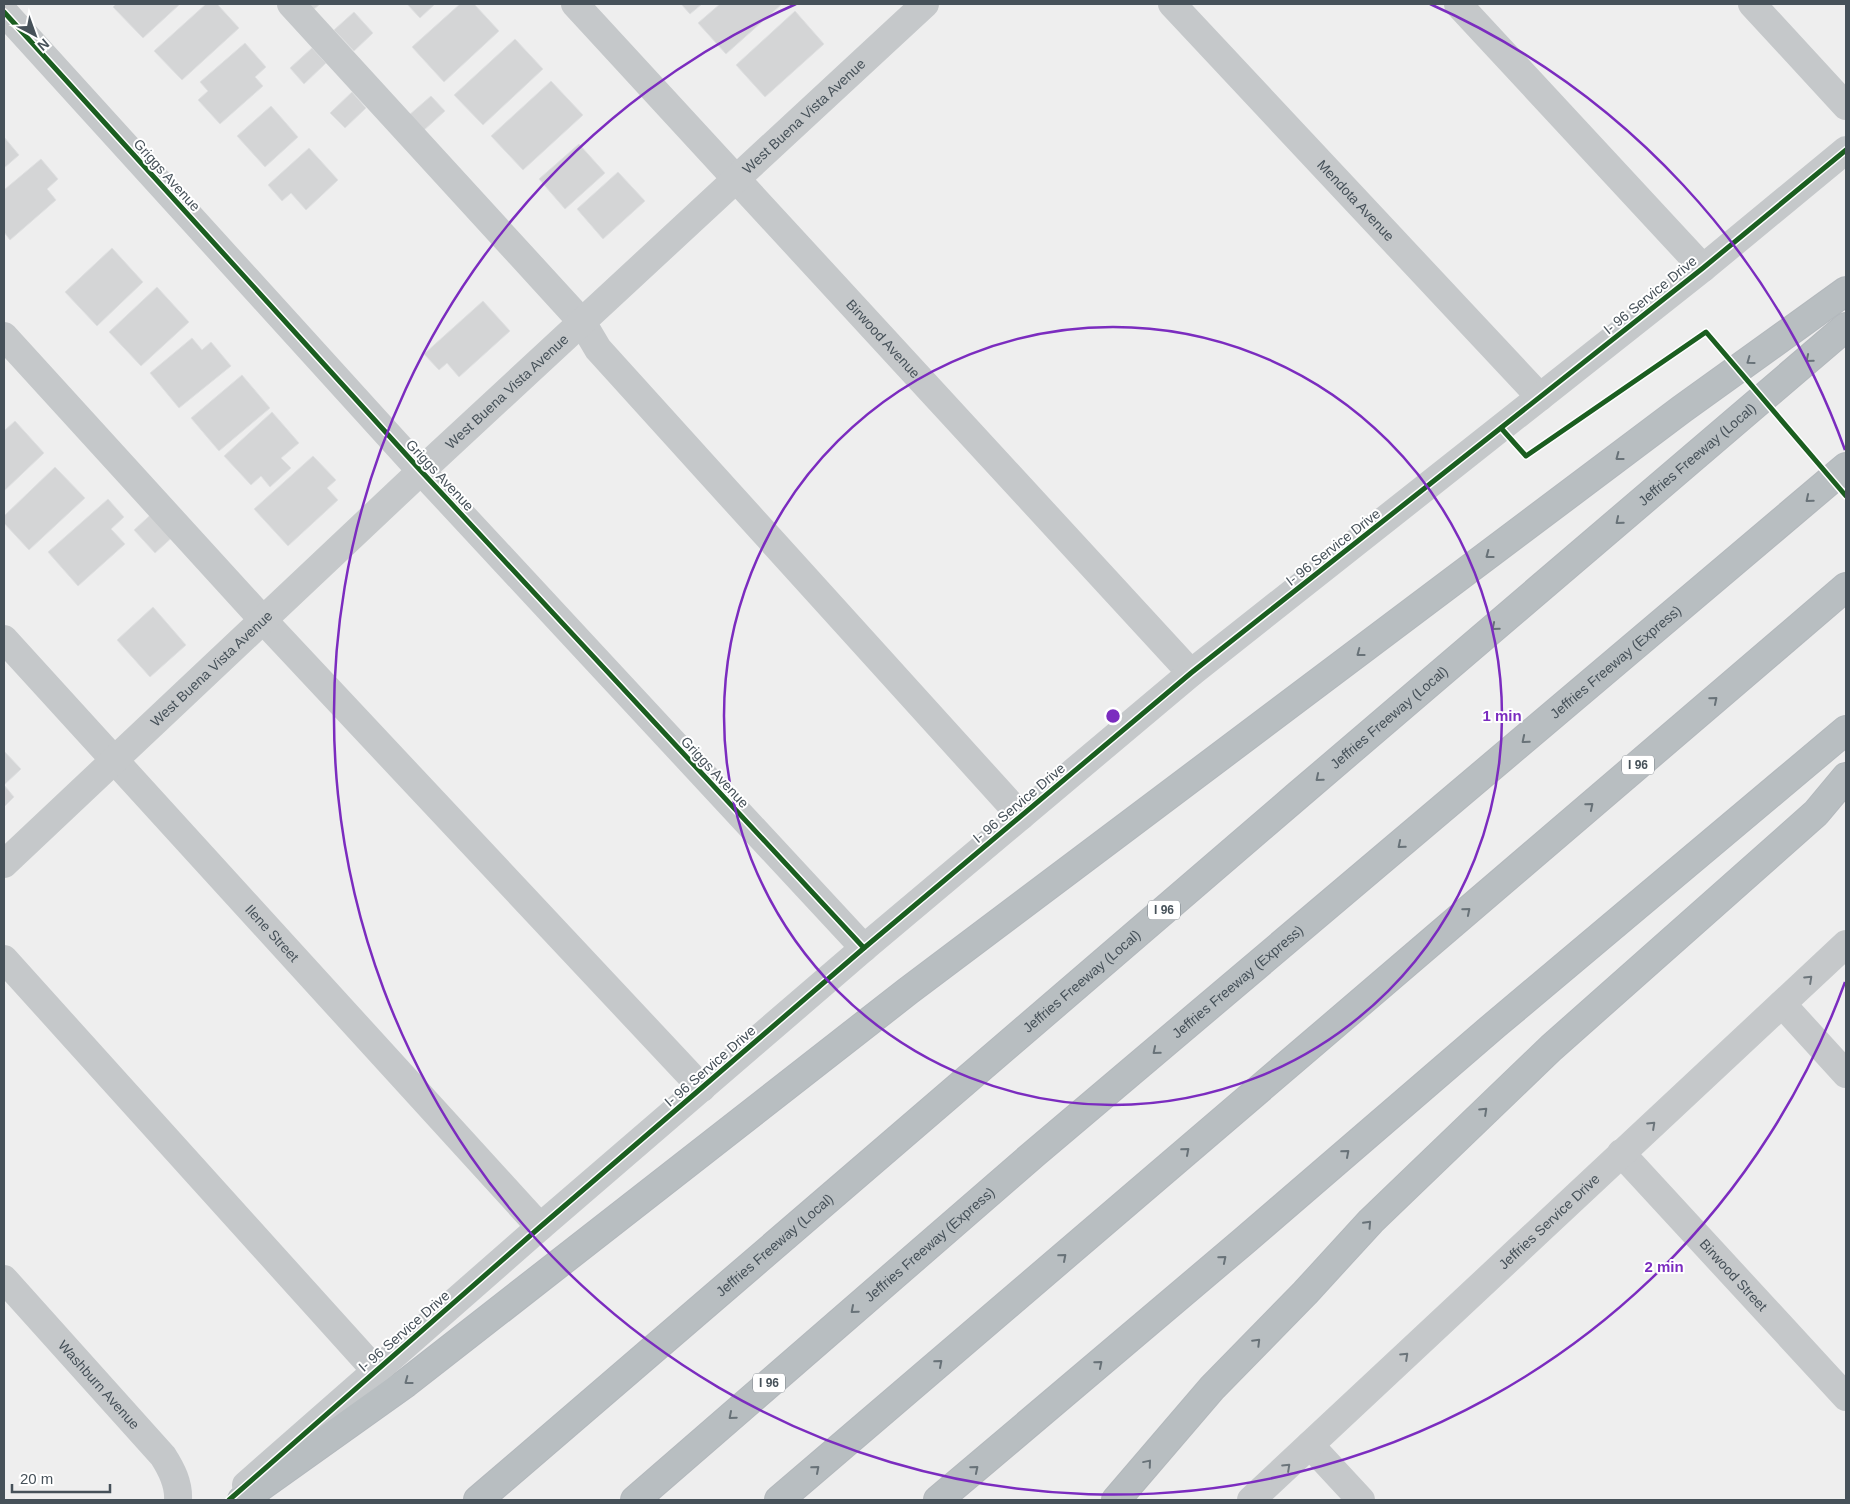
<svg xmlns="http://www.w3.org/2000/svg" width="1850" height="1504" font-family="Helvetica,sans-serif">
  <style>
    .building { fill: #d4d5d6; stroke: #dfe0e1 }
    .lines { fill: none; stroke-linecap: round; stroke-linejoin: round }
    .highway-casing { stroke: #b3b8bc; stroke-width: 30 }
    .minor { stroke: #c5c8ca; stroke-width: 28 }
    .highway { stroke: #b8bec1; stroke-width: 28 }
    .cycleway-casing { stroke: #fff; stroke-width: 8 }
    .cycleway { stroke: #1b5e20; stroke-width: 5 }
    .oneway { stroke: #687278 }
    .oneway2 { stroke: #6c757b }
    .ring { fill: none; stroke: #7b2cbf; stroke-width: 2.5 }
    .labels { text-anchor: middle; stroke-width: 4; stroke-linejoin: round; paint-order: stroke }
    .shield { fill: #fff; stroke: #7e858b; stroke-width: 1 }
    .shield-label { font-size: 12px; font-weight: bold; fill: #465159 }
    .street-label { font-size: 14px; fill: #465159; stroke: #fff }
    .centre { fill: #7b2cbf; stroke: #fff; stroke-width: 2.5 }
    .ring-label { font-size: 15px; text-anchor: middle; font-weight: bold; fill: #7b2cbf; stroke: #fff; stroke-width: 4; stroke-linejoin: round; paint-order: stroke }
  </style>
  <rect width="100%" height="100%" fill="#eee"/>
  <g class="building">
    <path d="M116,4H180L143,38L113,7Z"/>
    <path d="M206,4H217L239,28L182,80L154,51Z"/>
    <path d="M307,4H320L313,10Z"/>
    <path d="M407,4H435L420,18Z"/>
    <path d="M460,4H474L499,31L444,82L412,47Z"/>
    <path d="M681,4H702L690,14Z"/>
    <path d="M720,4H782L726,54L698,23Z"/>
    <path d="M795,11L824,44L765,97L736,65Z"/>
    <path d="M354,12L373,33L354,51L334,30Z"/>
    <path d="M515,39L543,69L483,125L454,95Z"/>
    <path d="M245,43L266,67L255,77L263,86L220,124L198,100L208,91L200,82Z"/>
    <path d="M312,48L326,63L304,84L290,68Z"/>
    <path d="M551,81L583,115L523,170L491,136Z"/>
    <path d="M352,92L366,108L345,128L330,113Z"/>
    <path d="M431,96L445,111L423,131L408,116Z"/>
    <path d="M271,106L298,137L265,167L237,136Z"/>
    <path d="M4,137L19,155L4,168Z"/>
    <path d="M579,144L605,173L565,209L539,179Z"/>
    <path d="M309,148L338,180L306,210L291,193L282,201L268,185Z"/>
    <path d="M41,159L58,179L47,189L56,200L10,240L4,232V190Z"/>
    <path d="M618,172L645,201L603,239L577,209Z"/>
    <path d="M112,248L143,282L97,326L65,292Z"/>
    <path d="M157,287L189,322L141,366L109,332Z"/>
    <path d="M483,301L510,331L459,377L447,363L439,370L424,354Z"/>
    <path d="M192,338L202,350L211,342L231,366L179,408L150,373Z"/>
    <path d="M242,375L270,408L219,451L191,418Z"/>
    <path d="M272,412L299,443L281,458L291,468L270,487L261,476L251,485L224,456Z"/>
    <path d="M15,421L44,453L4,491V431Z"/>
    <path d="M313,456L336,480L327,488L338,500L288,546L254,509Z"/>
    <path d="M55,467L85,498L29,550L4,523V516Z"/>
    <path d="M108,499L124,517L111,529L125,544L78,586L48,552Z"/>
    <path d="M157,509L178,532L155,553L134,530Z"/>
    <path d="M153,607L186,645L150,677L117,640Z"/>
    <path d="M4,751L21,769L4,785Z"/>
    <path d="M4,785L14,797L4,807Z"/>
  </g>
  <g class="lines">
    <g class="highway-casing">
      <g id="highway">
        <path d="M242,1500L406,1383L908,991L1682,409L1846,291"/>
        <path id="s8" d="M478,1500L1297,796L1846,327"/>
        <path id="s9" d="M635,1500L1035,1153L1846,467"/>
        <path d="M779,1500L1846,587"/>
        <path d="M938,1500L1244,1241L1496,1024L1846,730"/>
        <path d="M1116,1500L1212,1388L1305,1293L1371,1221L1551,1048L1816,813L1846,777"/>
      </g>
    </g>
    <g class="minor">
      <path d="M291,4L582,322L598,349L1021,816"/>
      <path id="s1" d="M575,4L1191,673"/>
      <path id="s2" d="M1172,4L1540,397"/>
      <path d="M1458,4L1703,268"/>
      <path d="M1752,4L1846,106"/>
      <path d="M4,12L421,471L864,948"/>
      <path d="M4,336L263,620L702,1088"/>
      <path id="s3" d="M4,639L540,1227"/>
      <path id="s4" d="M4,864L421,471L925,4"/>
      <path d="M4,959L376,1371"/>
      <path d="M1782,1004L1846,1074"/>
      <path id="s5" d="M1621,1153L1846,1397"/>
      <path id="s6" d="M4,1279L163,1456C172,1470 179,1484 178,1500"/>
      <path d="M1310,1445L1361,1500"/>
      <path d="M246,1485L540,1227L864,948L1191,673L1703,268L1846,150"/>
      <path id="s7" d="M1251,1500L1846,944"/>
    </g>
    <use href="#highway" class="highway"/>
    <g class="cycleway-casing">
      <g id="cycleway">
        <path d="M4,12L421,471L864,948"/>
        <path d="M1501,428L1526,456L1706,332L1846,496"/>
        <path d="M229,1500L540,1227L864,948L1191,673L1703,268L1846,150"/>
      </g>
    </g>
    <use href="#cycleway" class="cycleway"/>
  </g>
  <defs><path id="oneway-chevron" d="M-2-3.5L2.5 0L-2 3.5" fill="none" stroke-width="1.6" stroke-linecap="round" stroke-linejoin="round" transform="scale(1.25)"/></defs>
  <g class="oneway">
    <use href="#oneway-chevron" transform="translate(1809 359) rotate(140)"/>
    <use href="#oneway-chevron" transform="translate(1750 361) rotate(144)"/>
    <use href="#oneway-chevron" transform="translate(1619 457) rotate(143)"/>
    <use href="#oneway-chevron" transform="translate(1809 499) rotate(140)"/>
    <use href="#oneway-chevron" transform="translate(1619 521) rotate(140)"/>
    <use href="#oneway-chevron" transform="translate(1489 555) rotate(143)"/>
    <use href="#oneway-chevron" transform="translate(1495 627) rotate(140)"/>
    <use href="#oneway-chevron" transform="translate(1360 653) rotate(143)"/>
    <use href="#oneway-chevron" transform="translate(1714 700) rotate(-40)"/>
    <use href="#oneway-chevron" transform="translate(1525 740) rotate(140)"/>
    <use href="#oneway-chevron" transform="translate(1319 778) rotate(140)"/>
    <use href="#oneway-chevron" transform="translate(1590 806) rotate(-40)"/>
    <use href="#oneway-chevron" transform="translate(1401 845) rotate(140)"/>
    <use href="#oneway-chevron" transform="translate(1467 911) rotate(-40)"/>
    <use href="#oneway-chevron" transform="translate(1156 1051) rotate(140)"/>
    <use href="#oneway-chevron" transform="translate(1484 1111) rotate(-43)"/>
    <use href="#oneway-chevron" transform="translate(1186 1151) rotate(-41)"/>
    <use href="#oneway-chevron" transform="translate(1346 1153) rotate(-41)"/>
    <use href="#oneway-chevron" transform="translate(1368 1224) rotate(-47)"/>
    <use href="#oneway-chevron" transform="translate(1063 1257) rotate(-41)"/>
    <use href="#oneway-chevron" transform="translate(1223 1259) rotate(-40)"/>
    <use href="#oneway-chevron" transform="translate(854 1310) rotate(139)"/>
    <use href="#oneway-chevron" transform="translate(1257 1342) rotate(-45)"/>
    <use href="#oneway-chevron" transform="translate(939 1363) rotate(-41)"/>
    <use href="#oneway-chevron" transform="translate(1099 1364) rotate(-40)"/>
    <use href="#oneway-chevron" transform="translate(408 1381) rotate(143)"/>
    <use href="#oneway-chevron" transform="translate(732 1416) rotate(139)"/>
    <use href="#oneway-chevron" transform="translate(1148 1463) rotate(-50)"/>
    <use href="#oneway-chevron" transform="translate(816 1469) rotate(-41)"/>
    <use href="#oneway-chevron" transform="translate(975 1469) rotate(-40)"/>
  </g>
  <g class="oneway2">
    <use href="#oneway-chevron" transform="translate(1809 979) rotate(-43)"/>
    <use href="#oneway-chevron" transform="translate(1652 1125) rotate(-43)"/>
    <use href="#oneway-chevron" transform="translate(1405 1356) rotate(-43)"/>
    <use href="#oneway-chevron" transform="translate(1287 1467) rotate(-43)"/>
  </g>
  <g class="ring">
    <circle cx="1113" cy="716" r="389"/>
    <path d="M1845 982A779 779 0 1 1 796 4M1430 4A779 779 0 0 1 1845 450"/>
  </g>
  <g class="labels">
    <g class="shield">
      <rect x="1622" y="755.5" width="32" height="19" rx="4"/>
      <rect x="1148" y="900.5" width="32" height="19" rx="4"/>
      <rect x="753" y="1373.5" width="32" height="19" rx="4"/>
    </g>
    <g class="shield-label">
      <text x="1638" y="769">I 96</text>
      <text x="1164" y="914">I 96</text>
      <text x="769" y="1387">I 96</text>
    </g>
    <g class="street-label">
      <text dy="5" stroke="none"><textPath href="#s4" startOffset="1095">West Buena Vista Avenue</textPath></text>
      <text transform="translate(167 175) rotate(48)" y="5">Griggs Avenue</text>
      <text dy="5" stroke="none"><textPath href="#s2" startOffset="269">Mendota Avenue</textPath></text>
      <text transform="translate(1650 295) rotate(-39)" y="5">I- 96 Service Drive</text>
      <text dy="5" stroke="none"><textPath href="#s1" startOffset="455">Birwood Avenue</textPath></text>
      <text dy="5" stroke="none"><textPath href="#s4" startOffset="690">West Buena Vista Avenue</textPath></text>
      <text dy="5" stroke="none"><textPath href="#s8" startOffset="1606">Jeffries Freeway (Local)</textPath></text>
      <text transform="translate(440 475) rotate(47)" y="5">Griggs Avenue</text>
      <text transform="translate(1333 547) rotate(-38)" y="5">I- 96 Service Drive</text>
      <text dy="5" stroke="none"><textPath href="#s9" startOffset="1290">Jeffries Freeway (Express)</textPath></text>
      <text dy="5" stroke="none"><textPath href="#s4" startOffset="285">West Buena Vista Avenue</textPath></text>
      <text dy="5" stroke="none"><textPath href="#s8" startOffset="1201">Jeffries Freeway (Local)</textPath></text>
      <text transform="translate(715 772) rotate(47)" y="5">Griggs Avenue</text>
      <text transform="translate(1019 803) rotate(-40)" y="5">I- 96 Service Drive</text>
      <text dy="5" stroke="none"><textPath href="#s3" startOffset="398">Ilene Street</textPath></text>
      <text dy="5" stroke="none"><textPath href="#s8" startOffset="796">Jeffries Freeway (Local)</textPath></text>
      <text dy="5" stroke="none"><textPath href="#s9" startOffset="795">Jeffries Freeway (Express)</textPath></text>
      <text transform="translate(710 1066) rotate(-41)" y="5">I- 96 Service Drive</text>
      <text dy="5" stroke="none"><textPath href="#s7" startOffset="408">Jeffries Service Drive</textPath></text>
      <text dy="5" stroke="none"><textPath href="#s9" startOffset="390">Jeffries Freeway (Express)</textPath></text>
      <text dy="5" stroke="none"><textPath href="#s8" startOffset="391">Jeffries Freeway (Local)</textPath></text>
      <text dy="5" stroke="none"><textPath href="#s5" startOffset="166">Birwood Street</textPath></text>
      <text transform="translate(404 1331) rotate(-41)" y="5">I- 96 Service Drive</text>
      <text dy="5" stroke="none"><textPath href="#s6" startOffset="142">Washburn Avenue</textPath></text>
    </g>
  </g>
  <circle cx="1113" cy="716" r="8" class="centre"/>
  <g class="ring-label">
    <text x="1502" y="721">1 min</text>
    <text x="1664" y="1272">2 min</text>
  </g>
  <rect width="1850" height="1504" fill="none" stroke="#465159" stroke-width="10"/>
  <g transform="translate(35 35) rotate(139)" stroke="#ffffff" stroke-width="4" paint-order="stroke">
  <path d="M0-4L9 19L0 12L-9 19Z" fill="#465159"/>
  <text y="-8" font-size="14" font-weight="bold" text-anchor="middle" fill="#465159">N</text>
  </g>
  <path d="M12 1484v8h98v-8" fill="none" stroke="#465159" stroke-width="2.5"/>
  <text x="20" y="1484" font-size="15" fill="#465159" stroke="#ffffff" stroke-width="4" paint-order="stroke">20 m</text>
</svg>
